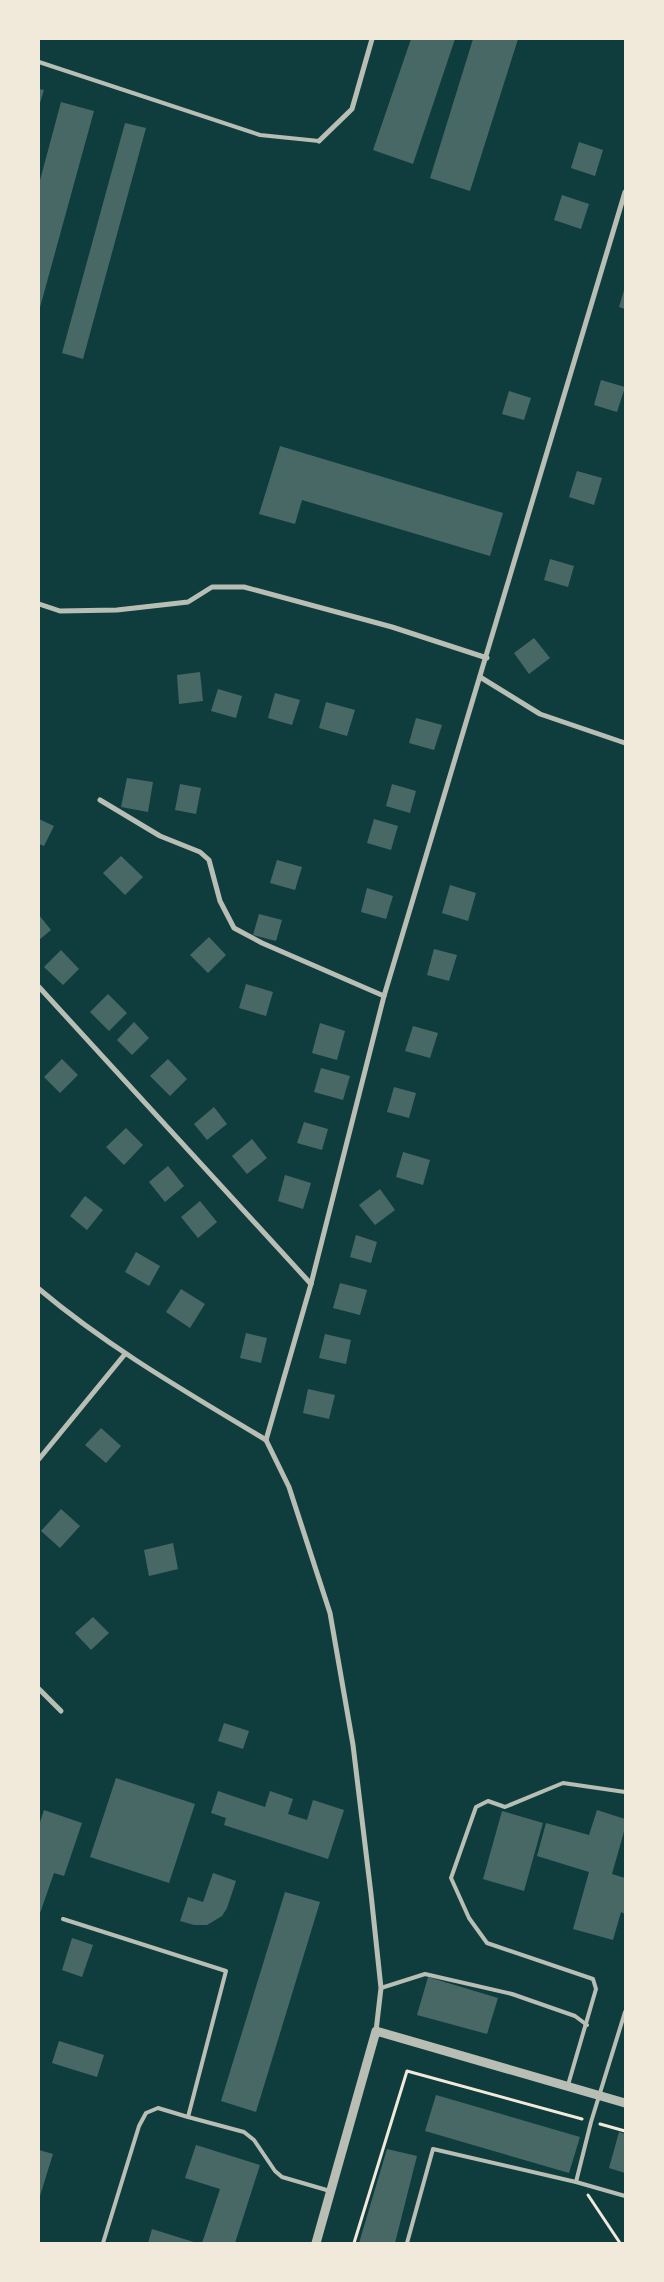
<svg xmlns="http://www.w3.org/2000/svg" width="664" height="2282" font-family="Overpass,sans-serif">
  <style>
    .building { fill: #486865 }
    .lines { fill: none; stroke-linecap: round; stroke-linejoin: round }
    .path { stroke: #f1e9da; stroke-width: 3 }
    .service { stroke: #b8beb3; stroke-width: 4 }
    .minor { stroke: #b8beb3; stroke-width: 5 }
    .tertiary { stroke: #b8beb3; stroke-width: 9 }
  </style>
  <rect width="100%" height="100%" fill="#0f3d3e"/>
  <g class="building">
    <path d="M411,39H455L413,164L373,150Z"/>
    <path d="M473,39H518L470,191L430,178Z"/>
    <path d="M39,89L44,90L39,106Z"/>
    <path d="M61,102L94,111L39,311V184Z"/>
    <path d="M125,123L146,128L83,359L62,353Z"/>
    <path d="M579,142L603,150L595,176L571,168Z"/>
    <path d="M562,195L589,204L581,229L554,220Z"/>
    <path d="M625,287V309L619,307Z"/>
    <path d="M601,380L625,387L617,412L594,405Z"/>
    <path d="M509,391L531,398L524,420L502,414Z"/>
    <path d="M280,446L503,513L490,556L302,500L295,524L259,514Z"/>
    <path d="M577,471L602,478L594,505L569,497Z"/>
    <path d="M550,559L574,566L568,587L544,580Z"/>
    <path d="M534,638L550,658L529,674L514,653Z"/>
    <path d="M200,672L203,701L179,704L177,675Z"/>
    <path d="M218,689L242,696L236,718L211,711Z"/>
    <path d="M275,693L300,700L292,725L268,718Z"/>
    <path d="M326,702L355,710L347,736L319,728Z"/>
    <path d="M416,718L442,725L434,750L409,743Z"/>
    <path d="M127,778L153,782L148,812L121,807Z"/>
    <path d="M180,784L201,788L196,814L175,810Z"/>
    <path d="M392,784L416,791L410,813L386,806Z"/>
    <path d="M39,819L54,826L44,846L39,844Z"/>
    <path d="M374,819L398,826L391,850L367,843Z"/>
    <path d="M121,856L143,877L125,895L103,873Z"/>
    <path d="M277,860L302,867L295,890L270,883Z"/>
    <path d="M450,885L476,893L468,921L442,913Z"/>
    <path d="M367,888L393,896L386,919L361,912Z"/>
    <path d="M259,914L282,920L276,941L253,935Z"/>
    <path d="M39,915L51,930L39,940Z"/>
    <path d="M209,937L226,955L208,973L190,955Z"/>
    <path d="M434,949L457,955L449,981L427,975Z"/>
    <path d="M61,950L79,969L63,985L44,967Z"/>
    <path d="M246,984L273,992L266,1016L239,1008Z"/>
    <path d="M108,994L127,1013L109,1031L90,1012Z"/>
    <path d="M134,1022L149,1038L132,1055L117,1040Z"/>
    <path d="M320,1023L345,1031L337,1060L312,1053Z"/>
    <path d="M413,1026L438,1033L430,1058L405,1051Z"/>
    <path d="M62,1059L78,1075L60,1093L44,1077Z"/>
    <path d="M168,1059L187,1079L170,1096L150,1076Z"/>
    <path d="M321,1068L350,1076L343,1100L314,1092Z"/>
    <path d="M394,1087L416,1093L409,1118L387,1112Z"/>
    <path d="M214,1107L227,1124L207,1140L194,1124Z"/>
    <path d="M304,1122L328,1129L322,1150L297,1143Z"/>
    <path d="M126,1128L143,1145L124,1165L106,1147Z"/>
    <path d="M252,1139L267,1158L247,1174L232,1156Z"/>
    <path d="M403,1152L430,1160L423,1185L396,1177Z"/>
    <path d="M168,1166L184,1186L165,1202L149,1182Z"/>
    <path d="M285,1175L311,1183L303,1209L278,1201Z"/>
    <path d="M380,1189L395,1210L375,1225L359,1205Z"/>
    <path d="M85,1196L103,1210L87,1230L70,1216Z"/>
    <path d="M200,1201L217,1222L198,1238L181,1217Z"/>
    <path d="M356,1235L377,1242L371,1263L350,1257Z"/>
    <path d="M136,1252L160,1266L149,1286L125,1272Z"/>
    <path d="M340,1283L367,1290L360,1315L333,1308Z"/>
    <path d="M181,1289L205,1304L190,1328L166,1312Z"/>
    <path d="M246,1333L267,1338L261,1363L240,1358Z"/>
    <path d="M325,1334L351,1340L346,1364L319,1358Z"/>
    <path d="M308,1389L335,1395L329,1419L303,1413Z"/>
    <path d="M101,1428L121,1446L106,1463L85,1445Z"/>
    <path d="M61,1509L80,1526L60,1548L41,1531Z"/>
    <path d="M173,1543L178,1569L149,1576L144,1550Z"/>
    <path d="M93,1617L109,1633L91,1650L75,1633Z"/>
    <path d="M224,1723L249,1731L243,1749L218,1741Z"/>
    <path d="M116,1778L195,1804L169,1883L90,1857Z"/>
    <path d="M218,1791L265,1807L270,1791L293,1799L288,1814L307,1820L313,1800L344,1810L328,1859L224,1825L226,1818L211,1813Z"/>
    <path d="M44,1810L82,1823L64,1876L54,1873L39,1916V1825Z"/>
    <path d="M597,1810L625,1819V1828L612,1874L625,1878V1914L621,1912L613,1940L573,1929L589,1872L537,1856L546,1823L589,1835Z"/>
    <path d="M502,1811L543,1823L524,1891L483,1879Z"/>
    <path d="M213,1873L236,1881L227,1908L222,1916L207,1925H194L180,1921L188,1897L203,1902Z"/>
    <path d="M285,1892L320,1902L256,2112L221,2101Z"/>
    <path d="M72,1938L93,1945L82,1977L62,1970Z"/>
    <path d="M428,1977L498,1998L487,2034L417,2015Z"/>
    <path d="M59,2041L104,2055L97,2077L52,2063Z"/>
    <path d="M436,2095L580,2137L569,2173L425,2131Z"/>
    <path d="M619,2132L625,2134V2173L609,2168Z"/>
    <path d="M196,2145L260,2165L235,2243H202L220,2189L185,2178Z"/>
    <path d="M387,2149L417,2156L395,2243H359Z"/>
    <path d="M39,2150L53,2154L39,2199Z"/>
    <path d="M152,2229L197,2243H148Z"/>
  </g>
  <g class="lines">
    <g class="path">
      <path d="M600,2124L625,2131"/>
      <path d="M588,2195L620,2243"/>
      <path d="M354,2243L407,2071L582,2119"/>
    </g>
    <g class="service">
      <path d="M39,62L260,135L319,141"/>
      <path d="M63,1919L226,1971L188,2117L158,2108L146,2113L139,2126L103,2243"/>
      <path d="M381,1988L425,1974L512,1994L575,2016L587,2025"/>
      <path d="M568,2085L596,1989L593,1979L487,1943L469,1918L451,1878L476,1807L488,1801L505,1807L563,1783L625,1792"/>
      <path d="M188,2117L244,2132L254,2140L275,2171L282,2177L330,2191"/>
      <path d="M576,2182L591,2122L625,2012"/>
      <path d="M407,2243L433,2149L576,2182L625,2196"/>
    </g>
    <g class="minor">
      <path d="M319,141L352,109L372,39"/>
      <path d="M39,604L60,611L117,610L188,602L212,587H244L392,627L487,658"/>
      <path d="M480,677L540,714L625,743"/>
      <path d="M100,800L160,836L200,852L209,860L220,901L234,928L262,943L384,996"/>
      <path d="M39,987L311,1284"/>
      <path d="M39,1289C109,1348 188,1393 266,1440"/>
      <path d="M266,1440L311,1284L384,996L625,192"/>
      <path d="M266,1440L289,1487L330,1613L353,1745L371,1894L381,1988L376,2031"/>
      <path d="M39,1459L125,1354"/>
      <path d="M39,1689L61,1711"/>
    </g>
    <path class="tertiary" d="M316,2243L376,2031L625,2103"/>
  </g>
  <rect width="664" height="2282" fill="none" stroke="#f1e9da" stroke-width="80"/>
</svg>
